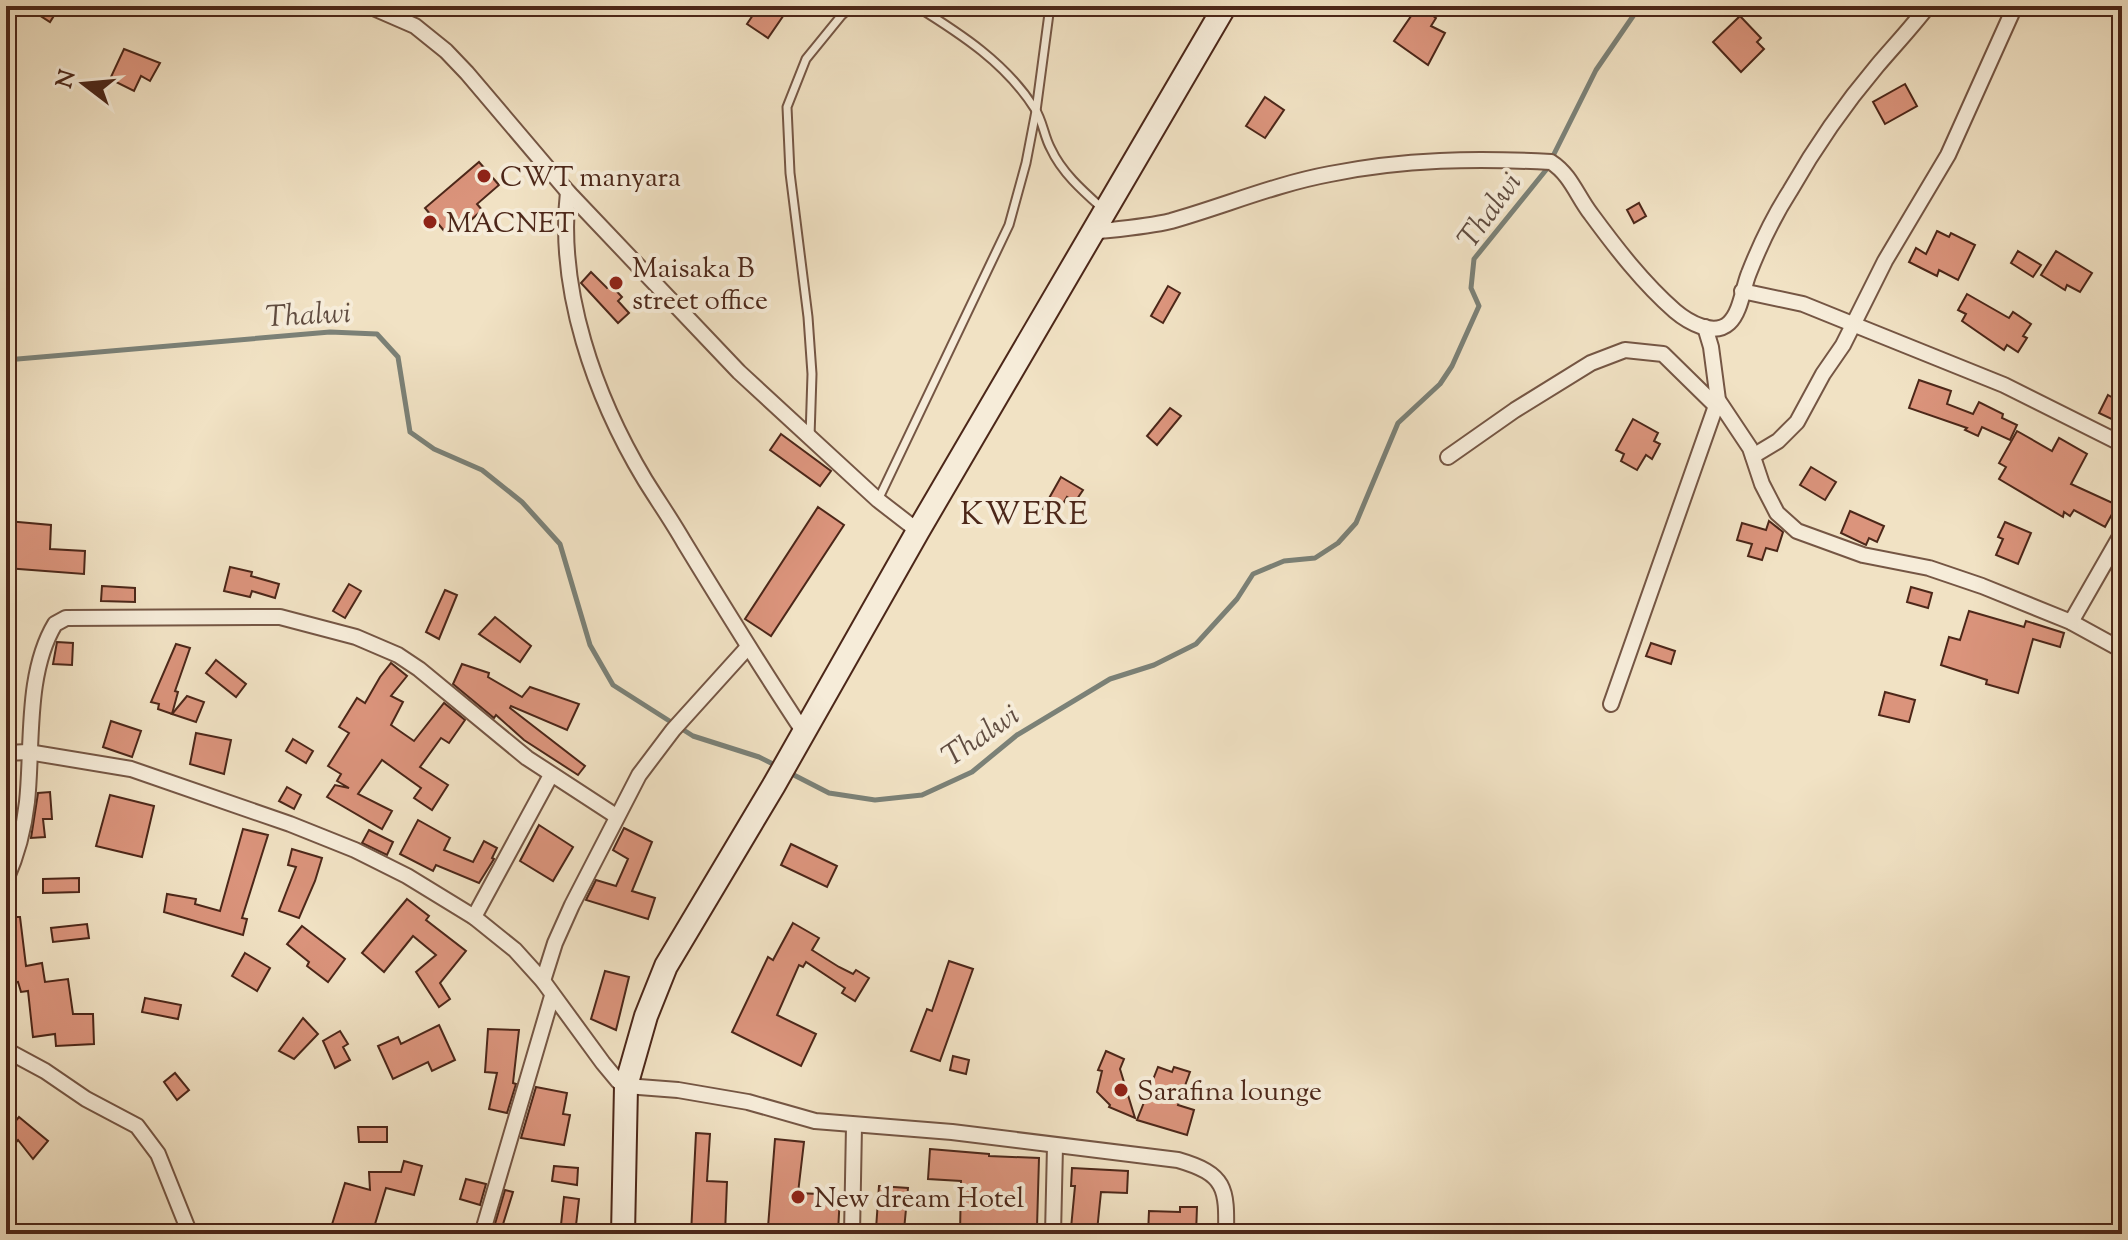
<svg xmlns="http://www.w3.org/2000/svg" width="2128" height="1240" font-family="'Sorts Mill Goudy',serif">
  <style>
    .lines { fill: none; stroke-linecap: round; stroke-linejoin: round }
    .stream { stroke: #7b8177; stroke-width: 5 }
    .building { fill: #db947c; stroke: #4c2719; stroke-width: 2 }
    .lane-casing { stroke: #755644; stroke-width: 11 }
    .street-casing { stroke: #755644; stroke-width: 18 }
    .secondary-casing { stroke: #4c2719; stroke-width: 26 }
    .lane { stroke: #f6ecd9; stroke-width: 7 }
    .street { stroke: #f6ecd9; stroke-width: 14 }
    .secondary { stroke: #f6ecd9; stroke-width: 22 }
    .poi-dot { fill: #8f2418; stroke: #f6ecd9; stroke-width: 3 }
    .labels { text-anchor: middle; stroke-width: 8; stroke-linejoin: round; paint-order: stroke }
    .poi-label { font-size: 28px; fill: #4c2719; stroke: #f6ecd9; text-anchor: start }
    .water-label { font-size: 30px; font-style: italic; fill: #604c40; stroke: #f6ecd9 }
    .quarter-label { font-size: 32px; letter-spacing: 2px; fill: #4c2719; stroke: #f6ecd9 }
  </style>
  <rect width="100%" height="100%" fill="#f1e2c4"/>
  <filter id="stains"><feTurbulence type="fractalNoise" baseFrequency=".0025" numOctaves="4"/><feColorMatrix values="0 0 0 0 .2 0 0 0 0 .09 0 0 0 0 .02 0 0 0 .5 -.17"/></filter>
  <radialGradient id="worn" r=".72"><stop offset=".6" stop-color="#630" stop-opacity="0"/><stop offset="1" stop-color="#630" stop-opacity=".3"/></radialGradient>
  <g class="lines">
    <g class="stream">
      <path d="M6,360L330,332L377,334L398,357L410,432L434,449L482,470L522,502L560,544L590,645L613,685L693,736L759,757L779,767"/>
      <path d="M788,772L829,793L875,800L922,795L972,772L1017,735L1110,679L1154,665L1196,644L1237,599L1253,574L1284,561L1315,558L1338,543L1356,523L1398,423L1440,384L1452,366L1479,306L1471,288L1474,259L1546,170L1596,70L1640,6"/>
    </g>
  </g>
  <g class="building">
    <path d="M25,6H60L50,22Z"/>
    <path d="M759,6H790L768,38L747,24Z"/>
    <path d="M1418,6L1436,18L1431,26L1445,33L1428,65L1394,41Z"/>
    <path d="M1740,16L1761,38L1757,42L1764,49L1741,72L1713,42Z"/>
    <path d="M124,49L160,63L150,81L141,76L134,91L110,79Z"/>
    <path d="M1905,84L1917,106L1885,124L1873,102Z"/>
    <path d="M1265,97L1284,110L1265,138L1246,126Z"/>
    <path d="M479,162L499,185L477,204L482,210L470,221L464,215L445,232L425,208Z"/>
    <path d="M1639,203L1646,216L1634,223L1627,210Z"/>
    <path d="M1937,231L1949,237L1951,233L1975,245L1958,280L1939,270L1937,276L1909,262L1916,248L1926,254Z"/>
    <path d="M2018,251L2041,265L2033,277L2011,263Z"/>
    <path d="M2056,251L2092,273L2080,292L2067,285L2065,290L2041,275Z"/>
    <path d="M591,272L607,288L611,285L622,297L618,301L629,313L618,323L581,283Z"/>
    <path d="M1168,286L1180,293L1163,323L1151,316Z"/>
    <path d="M1967,294L2009,318L2013,312L2031,324L2023,336L2027,338L2018,352L2007,345L2004,350L1962,321L1966,314L1958,310Z"/>
    <path d="M1919,380L1951,391L1947,404L1973,414L1979,402L2003,414L2002,418L2017,425L2010,440L1982,427L1978,436L1965,430L1967,428L1909,408Z"/>
    <path d="M2108,395L2122,403V424L2099,413Z"/>
    <path d="M1170,408L1181,416L1157,445L1147,436Z"/>
    <path d="M1633,419L1658,433L1654,441L1660,444L1652,459L1646,455L1637,470L1621,461L1624,454L1616,450Z"/>
    <path d="M2017,431L2052,451L2059,438L2087,454L2071,484L2117,505L2105,527L2074,510L2070,516L2064,512L2063,517L1999,479L2006,467L1999,463Z"/>
    <path d="M781,434L831,471L820,486L770,450Z"/>
    <path d="M1811,467L1836,482L1825,500L1800,485Z"/>
    <path d="M1061,477L1083,490L1075,502L1067,497L1055,517L1043,509Z"/>
    <path d="M818,507L844,525L771,636L745,619Z"/>
    <path d="M1850,511L1884,526L1877,542L1869,538L1866,545L1841,533Z"/>
    <path d="M7,521L51,525L50,549L85,551L84,574L6,568Z"/>
    <path d="M1769,521L1783,532L1777,551L1766,548L1762,560L1748,556L1752,544L1737,540L1742,523L1766,530Z"/>
    <path d="M2005,522L2031,533L2018,564L1996,555L2003,539L1998,537Z"/>
    <path d="M230,567L252,572L251,576L279,584L275,598L252,591L250,597L224,591Z"/>
    <path d="M349,584L361,591L345,618L333,611Z"/>
    <path d="M102,586L135,588V602L101,601Z"/>
    <path d="M1911,587L1932,593L1928,608L1907,602Z"/>
    <path d="M445,590L457,595L439,639L426,632Z"/>
    <path d="M1969,611L2024,627L2026,621L2064,633L2060,647L2033,639L2018,693L1986,684L1987,680L1941,665L1949,637L1960,640Z"/>
    <path d="M495,617L531,646L520,662L479,634Z"/>
    <path d="M57,642L73,643L72,665L53,664Z"/>
    <path d="M1651,643L1675,651L1671,664L1646,656Z"/>
    <path d="M176,644L190,648L175,691L178,692L172,714L158,709L159,704L151,702Z"/>
    <path d="M216,660L246,684L236,697L206,673Z"/>
    <path d="M391,663L407,676L391,696L403,702L391,725L414,741L444,703L465,720L449,743L441,738L420,767L448,785L432,810L414,798L421,788L382,760L358,794L392,811L382,829L327,797L335,785L349,788L337,781L341,774L328,766L349,733L339,727L357,698L365,703L380,677Z"/>
    <path d="M462,664L489,673L488,677L522,697L530,687L579,704L567,730L511,706L510,708L585,766L578,775L524,740L496,715L494,718L453,684Z"/>
    <path d="M1885,692L1915,700L1909,722L1879,715Z"/>
    <path d="M187,696L204,702L196,722L172,714Z"/>
    <path d="M111,721L141,731L132,757L103,747Z"/>
    <path d="M196,733L231,740L224,774L190,764Z"/>
    <path d="M293,739L313,751L306,763L286,751Z"/>
    <path d="M287,787L301,795L294,809L279,801Z"/>
    <path d="M50,792L52,819H43L45,837L31,838L38,793Z"/>
    <path d="M110,795L154,806L142,857L96,846Z"/>
    <path d="M418,820L450,838L444,850L473,862L484,841L497,848L492,858L494,859L479,883L436,865L433,871L400,854Z"/>
    <path d="M539,825L573,847L553,881L520,861Z"/>
    <path d="M624,828L652,842L632,891L655,898L648,919L586,900L596,880L616,886L628,859L613,850Z"/>
    <path d="M243,829L268,835L242,918L247,919L243,935L164,912L167,894L196,899L195,904L220,911Z"/>
    <path d="M369,830L393,842L387,855L362,843Z"/>
    <path d="M791,844L837,866L827,887L781,865Z"/>
    <path d="M292,849L322,858L315,881L299,918L279,911L296,867L288,865Z"/>
    <path d="M79,878V892L43,893V879Z"/>
    <path d="M407,899L429,916L426,920L466,951L440,983L450,999L439,1007L416,972L436,955L413,936L384,972L362,953Z"/>
    <path d="M6,917H20L26,966L42,963L45,982L68,979L73,1014H93L94,1044L56,1046L55,1034L33,1037L28,991L21,992L18,982L6,984V970L14,968L6,937Z"/>
    <path d="M793,923L819,938L812,950L839,967L853,974L856,970L869,978L855,1001L842,993L845,988L806,962L803,967L799,965L777,1015L816,1034L801,1066L732,1032L768,957L773,960Z"/>
    <path d="M87,924L89,938L53,942L51,928Z"/>
    <path d="M302,926L345,959L328,982L307,966L309,962L287,944Z"/>
    <path d="M245,953L270,968L257,991L232,976Z"/>
    <path d="M949,961L973,969L940,1061L911,1051L927,1009L932,1011Z"/>
    <path d="M605,971L629,977L616,1030L591,1019Z"/>
    <path d="M145,998L181,1005L178,1019L142,1012Z"/>
    <path d="M303,1018L318,1034L294,1059L279,1051Z"/>
    <path d="M439,1025L455,1060L432,1071L428,1062L393,1079L378,1046L398,1037L401,1044Z"/>
    <path d="M488,1029L519,1030L513,1083L516,1084L507,1113L489,1109L497,1073L485,1072Z"/>
    <path d="M340,1031L348,1044L343,1047L350,1060L335,1068L323,1041Z"/>
    <path d="M1106,1051L1124,1059L1120,1069L1135,1118L1109,1107L1110,1105L1097,1092L1102,1071L1098,1070Z"/>
    <path d="M953,1056L969,1060L966,1074L950,1070Z"/>
    <path d="M1158,1067L1172,1072L1174,1067L1190,1072L1178,1105L1194,1110L1187,1135L1137,1120Z"/>
    <path d="M175,1073L189,1090L177,1100L164,1082Z"/>
    <path d="M536,1087L567,1093L563,1114L570,1115L564,1145L521,1138Z"/>
    <path d="M19,1117L48,1141L33,1159L18,1140L6,1154V1132Z"/>
    <path d="M358,1127H387V1142H359Z"/>
    <path d="M696,1133L710,1134L707,1181L727,1182L725,1234H691Z"/>
    <path d="M775,1139L804,1142L798,1193L840,1195L838,1232L768,1227Z"/>
    <path d="M930,1149L989,1154V1156L1039,1158L1037,1227L984,1225V1234H960L961,1181L928,1179Z"/>
    <path d="M404,1161L422,1166L414,1195L386,1188L372,1234H329L345,1183L370,1190L369,1172H401Z"/>
    <path d="M554,1166L578,1168L577,1185L552,1181Z"/>
    <path d="M1072,1168L1128,1171L1127,1193L1101,1192L1097,1231L1071,1228L1075,1186H1071Z"/>
    <path d="M466,1179L486,1184L480,1205L460,1199Z"/>
    <path d="M879,1186L908,1188L904,1230L876,1229Z"/>
    <path d="M505,1190L513,1192L500,1234H492Z"/>
    <path d="M564,1197L579,1199L575,1234H560Z"/>
    <path d="M1180,1207H1197L1196,1234H1148L1149,1211L1180,1212Z"/>
  </g>
  <g class="lines">
    <g class="lane-casing">
      <g id="lane">
        <path d="M916,6C961,34 1006,63 1035,109C1043,121 1044,137 1051,149C1062,173 1084,192 1103,209"/>
        <path d="M810,437L812,374L808,317L790,173L787,107L806,59L841,16L852,6"/>
        <path d="M878,500L1009,225L1026,163L1036,111L1050,6"/>
      </g>
    </g>
    <g class="street-casing">
      <g id="street">
        <path d="M369,6L415,26L446,51L467,73L568,192L739,372L878,500L918,531"/>
        <path d="M2121,6L2122,7"/>
        <path d="M568,192C557,290 595,397 645,480C658,501 672,521 684,542C723,606 762,669 803,731"/>
        <path d="M1092,232C1118,229 1146,227 1171,221C1224,206 1276,184 1330,174C1404,159 1476,158 1551,162C1571,175 1577,196 1591,214C1616,248 1643,283 1675,311C1688,322 1714,337 1729,323C1741,312 1743,287 1749,273C1760,245 1774,216 1790,191C1815,147 1844,105 1877,66C1894,46 1912,27 1928,6"/>
        <path d="M1742,291L1803,304L1855,325L2004,385L2122,444"/>
        <path d="M1705,327L1711,347L1718,400L1750,448L1762,484L1777,513L1797,531L1863,555L1929,568L1982,586L2071,622L2122,650"/>
        <path d="M1753,456L1778,441L1797,422L1823,374L1843,345L1885,261L1948,155L2015,6"/>
        <path d="M1448,457L1515,410L1591,363L1625,350L1663,354L1716,406"/>
        <path d="M2071,622L2122,533"/>
        <path d="M1611,704L1718,400"/>
        <path d="M6,753L28,752L131,769L290,824L355,850L407,876L474,917L515,950L543,981L603,1063L618,1081L626,1086L678,1090L748,1102L815,1121L952,1132L1178,1160C1226,1174 1227,1188 1226,1234"/>
        <path d="M6,880C17,855 24,829 27,802C33,746 25,674 55,624L66,618L280,617L356,637L398,655L419,669L527,758L616,816"/>
        <path d="M474,917L551,775"/>
        <path d="M543,981L555,943L572,905L639,775L673,730L748,647"/>
        <path d="M6,1050L45,1071L86,1099L137,1126L158,1154L190,1234"/>
        <path d="M482,1234L552,996"/>
        <path d="M852,1234L854,1126"/>
        <path d="M1053,1234L1055,1146"/>
      </g>
    </g>
    <g class="secondary-casing">
      <path id="secondary" d="M623,1234L626,1086L646,1016L666,966L774,785L918,531L1225,6"/>
    </g>
    <use href="#lane" class="lane"/>
    <use href="#street" class="street"/>
    <use href="#secondary" class="secondary"/>
  </g>
  <g class="poi-dot">
    <circle cx="484" cy="176" r="8"/>
    <circle cx="430" cy="222" r="8"/>
    <circle cx="616" cy="283" r="8"/>
    <circle cx="1121" cy="1090" r="8"/>
    <circle cx="798" cy="1197" r="8"/>
  </g>
  <g class="labels">
    <g class="poi-label">
      <text x="500" y="186">CWT manyara</text>
      <text x="446" y="232">MACNET</text>
      <text x="632" y="277">Maisaka B<tspan x="632" dy="32">street office</tspan></text>
      <text x="1137" y="1100">Sarafina lounge</text>
      <text x="814" y="1207">New dream Hotel</text>
    </g>
    <g class="water-label">
      <text transform="translate(1489 210) rotate(-54)" y="10">Thalwi</text>
      <text transform="translate(308 314) rotate(-3)" y="10">Thalwi</text>
      <text transform="translate(980 735) rotate(-34)" y="10">Thalwi</text>
    </g>
    <g class="quarter-label">
      <text x="1025" y="524">KWERE</text>
    </g>
  </g>
  <rect width="2128" height="1240" fill="none" stroke="#f1e2c4" stroke-width="32"/>
  <rect x="8" y="8" width="2112" height="1224" fill="none" stroke="#4c2719" stroke-width="4"/>
  <rect x="16" y="16" width="2096" height="1208" fill="none" stroke="#4c2719" stroke-width="2"/>
  <g transform="translate(84 84) rotate(286)" stroke="#f6ecd9" stroke-width="6" paint-order="stroke">
  <path d="M0-6L14 30L0 20L-14 30Z" fill="#4c2719"/>
  <text y="-12" font-size="22" font-weight="bold" text-anchor="middle" fill="#4c2719">N</text>
  </g>
  <rect width="100%" height="100%" filter="url(#stains)"/>
  <rect width="100%" height="100%" fill="url(#worn)"/>
</svg>
